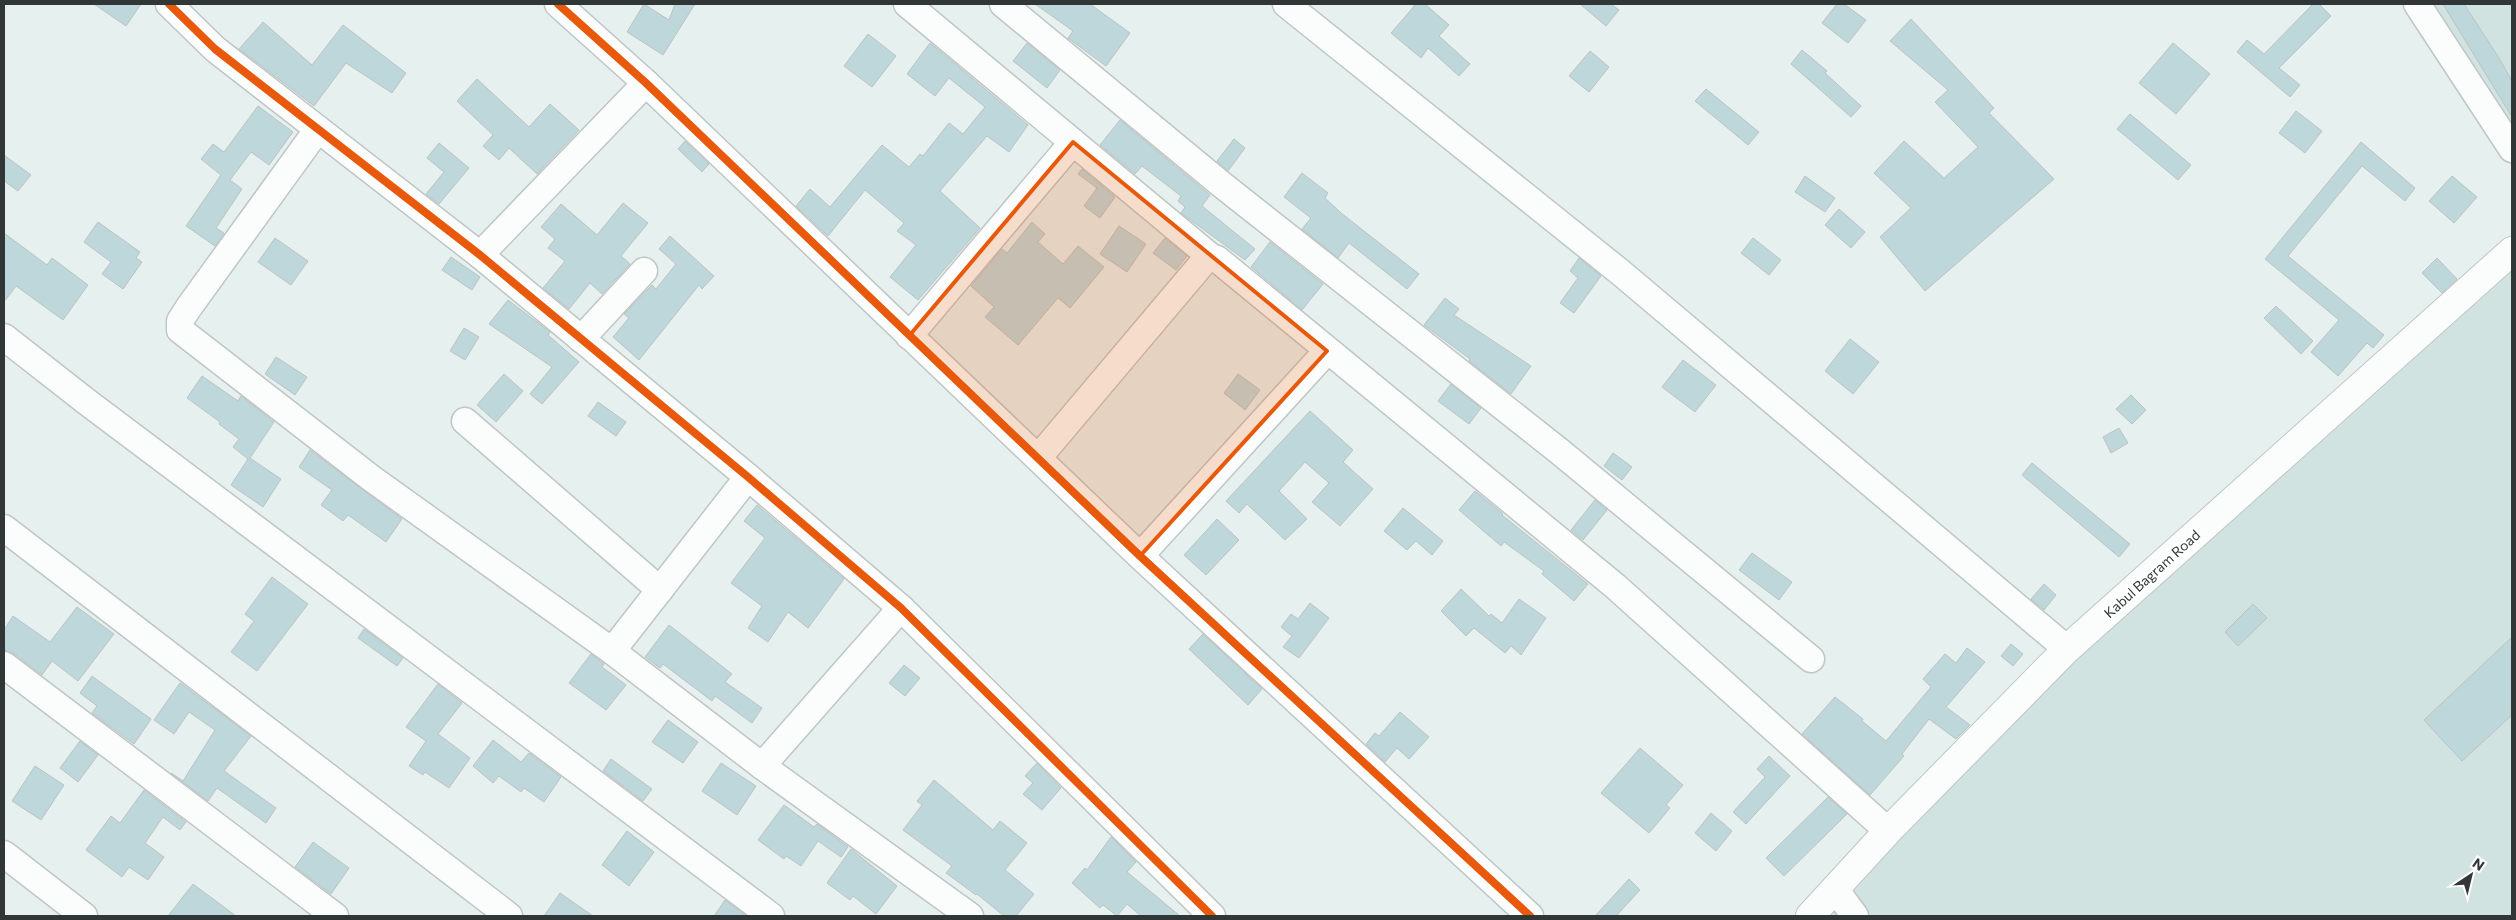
<svg xmlns="http://www.w3.org/2000/svg" width="2516" height="920" font-family="Commissioner,sans-serif">
  <style>
    .built { fill: #d1e3e1 }
    .building { fill: #bdd7db; stroke: #bcc3c3 }
    .lines { fill: none; stroke-linecap: round; stroke-linejoin: round }
    .minor-casing { stroke: #bfc6c5; stroke-width: 29 }
    .highway-casing { stroke: #bfc6c5; stroke-width: 30 }
    .minor { stroke: #fbfdfc; stroke-width: 26 }
    .highway { stroke: #fbfdfc; stroke-width: 28 }
    .cycleway-casing { stroke: #fff; stroke-width: 11 }
    .cycleway { stroke: #e8590c; stroke-width: 8 }
    .marked { fill: #e8590c; fill-opacity: 0.2; stroke: #e8590c; stroke-width: 4; stroke-linejoin: round }
    .labels { text-anchor: middle; stroke-width: 4; stroke-linejoin: round; paint-order: stroke }
    .street-label { font-size: 14px; fill: #313737; stroke: #fff }
  </style>
  <rect width="100%" height="100%" fill="#e6f0ee"/>
  <g class="built">
    <path d="M2417,4H2512V149Z"/>
    <path d="M2512,251V916H1810L1888,831Z"/>
  </g>
  <g class="building">
    <path d="M94,4H141L126,26Z"/>
    <path d="M644,4L669,20L675,4H695L663,55L627,32Z"/>
    <path d="M1035,4H1090L1130,33L1106,66L1068,38L1073,31Z"/>
    <path d="M1416,4H1425L1449,25L1439,36L1470,64L1459,76L1428,48L1421,58L1391,33Z"/>
    <path d="M1580,4H1611L1619,10L1606,26Z"/>
    <path d="M1837,4H1844L1866,20L1848,43L1822,23Z"/>
    <path d="M2313,4H2319L2331,16L2279,68L2300,85L2290,97L2237,52L2247,40L2264,54Z"/>
    <path d="M2443,4H2464L2499,58L2512,81V117Z"/>
    <path d="M1911,19L1994,108L1989,113L2054,179L1925,291L1880,237L1911,208L1874,173L1904,141L1944,178L1978,147L1935,102L1948,90L1890,41Z"/>
    <path d="M263,22L312,65L343,25L406,73L392,93L346,63L314,106L239,49Z"/>
    <path d="M868,34L896,56L872,87L844,66Z"/>
    <path d="M930,43L1028,125L1009,152L987,136L940,191L980,228L918,300L890,277L916,245L897,231L904,223L865,190L828,236L796,206L810,189L830,207L882,145L909,167L920,154L923,156L949,123L963,134L985,107L949,78L935,96L907,74Z"/>
    <path d="M1027,43L1060,70L1047,88L1013,61Z"/>
    <path d="M2173,43L2210,74L2176,114L2139,83Z"/>
    <path d="M1802,50L1827,71L1825,73L1861,106L1851,117L1791,64Z"/>
    <path d="M1590,51L1609,67L1589,92L1569,76Z"/>
    <path d="M477,79L529,127L550,104L579,130L537,174L509,148L499,160L483,146L493,135L457,101Z"/>
    <path d="M1706,89L1759,132L1748,145L1695,101Z"/>
    <path d="M258,106L293,132L269,165L251,152L230,180L242,189L216,228L224,233L215,246L186,226L221,175L201,159L213,144L224,152Z"/>
    <path d="M2296,111L2322,131L2305,153L2279,133Z"/>
    <path d="M2130,114L2191,165L2178,180L2117,129Z"/>
    <path d="M1120,120L1210,195L1202,206L1255,249L1245,260L1181,213L1185,207L1178,201L1181,196L1142,166L1135,174L1100,145Z"/>
    <path d="M1234,139L1245,148L1228,171L1217,161Z"/>
    <path d="M685,141L709,164L702,172L678,149Z"/>
    <path d="M2361,142L2415,188L2405,201L2362,166L2288,256L2384,335L2373,348L2367,343L2338,376L2311,352L2339,320L2265,259Z"/>
    <path d="M439,143L469,168L439,204L426,194L444,172L427,158Z"/>
    <path d="M4,155L31,175L18,191L4,181Z"/>
    <path d="M1082,169L1115,197L1100,218L1084,206L1097,188L1078,174Z"/>
    <path d="M1302,173L1328,193L1325,198L1341,213L1419,274L1407,289L1349,243L1338,258L1302,229L1311,218L1284,197Z"/>
    <path d="M1805,176L1835,198L1825,212L1795,192Z"/>
    <path d="M2452,176L2477,197L2454,223L2429,201Z"/>
    <path d="M623,203L648,223L621,256L630,264L602,294L590,283L569,309L543,288L565,261L548,248L555,239L541,227L561,204L597,235Z"/>
    <path d="M1839,209L1865,232L1851,248L1825,225Z"/>
    <path d="M98,222L140,252L136,258L142,262L123,289L102,274L111,262L84,242Z"/>
    <path d="M1032,222L1045,234L1038,242L1063,264L1078,246L1104,267L1070,308L1058,298L1018,345L985,317L994,307L971,286L1002,249L1007,253Z"/>
    <path d="M1119,226L1146,244L1127,272L1100,254Z"/>
    <path d="M4,233L47,265L52,258L88,285L63,320L16,286L4,302Z"/>
    <path d="M670,236L714,276L702,289L699,285L639,360L613,337L629,318L624,314L652,285L656,289L676,264L659,249Z"/>
    <path d="M275,238L308,261L291,285L258,262Z"/>
    <path d="M1165,238L1187,256L1176,270L1153,253Z"/>
    <path d="M1753,238L1781,260L1769,275L1741,253Z"/>
    <path d="M1270,242L1323,284L1302,310L1251,267Z"/>
    <path d="M451,257L480,277L472,290L442,270Z"/>
    <path d="M1579,258L1601,276L1574,313L1560,303L1578,278L1570,271Z"/>
    <path d="M2437,258L2457,279L2442,293L2422,273Z"/>
    <path d="M1445,298L1459,309L1454,315L1531,366L1511,394L1469,361L1470,359L1424,325Z"/>
    <path d="M508,300L550,332L548,335L579,362L542,404L530,394L552,367L489,324Z"/>
    <path d="M2276,306L2313,341L2301,354L2264,318Z"/>
    <path d="M464,328L479,337L465,360L450,351Z"/>
    <path d="M1850,339L1879,362L1853,394L1825,371Z"/>
    <path d="M276,357L307,377L295,395L265,374Z"/>
    <path d="M1683,360L1716,385L1695,412L1662,387Z"/>
    <path d="M504,374L523,391L496,422L477,405Z"/>
    <path d="M1238,374L1260,390L1245,410L1224,393Z"/>
    <path d="M202,376L238,401L241,396L274,422L250,458L281,479L263,507L231,485L248,459L233,447L239,439L219,424L220,422L187,398Z"/>
    <path d="M1451,384L1481,408L1469,424L1438,401Z"/>
    <path d="M2131,395L2146,410L2132,424L2116,409Z"/>
    <path d="M598,402L626,422L616,436L588,416Z"/>
    <path d="M1310,411L1353,450L1343,462L1373,489L1340,526L1312,502L1329,483L1305,462L1279,491L1307,519L1285,540L1247,504L1239,513L1226,501Z"/>
    <path d="M2119,428L2128,443L2111,453L2103,437Z"/>
    <path d="M310,450L402,519L386,542L348,515L343,521L321,505L332,490L299,467Z"/>
    <path d="M1613,453L1632,467L1622,480L1604,466Z"/>
    <path d="M2032,463L2130,544L2119,557L2022,475Z"/>
    <path d="M1475,491L1503,514L1502,515L1588,584L1574,601L1542,574L1544,571L1504,542L1501,546L1459,510Z"/>
    <path d="M1595,500L1607,510L1583,540L1571,530Z"/>
    <path d="M757,505L844,579L808,628L788,612L768,642L748,628L762,606L731,583L765,538L744,521Z"/>
    <path d="M1403,508L1443,541L1432,555L1416,541L1407,550L1384,531Z"/>
    <path d="M1217,519L1239,540L1206,575L1184,555Z"/>
    <path d="M1752,553L1792,582L1779,600L1739,570Z"/>
    <path d="M272,577L308,604L257,671L231,652L254,621L245,614Z"/>
    <path d="M2044,584L2056,595L2044,610L2031,599Z"/>
    <path d="M1461,589L1489,616L1491,614L1502,623L1519,599L1546,618L1521,655L1511,646L1505,653L1474,628L1466,636L1441,611Z"/>
    <path d="M1310,603L1329,618L1299,658L1283,647L1292,636L1281,627L1291,614L1298,619Z"/>
    <path d="M2253,604L2267,618L2238,646L2225,632Z"/>
    <path d="M77,607L114,634L78,681L52,661L42,675L13,653L4,650V630L13,616L50,642Z"/>
    <path d="M669,625L732,674L725,682L762,708L752,723L715,696L712,701L663,664L660,668L645,657Z"/>
    <path d="M364,629L403,658L397,666L358,638Z"/>
    <path d="M1203,634L1262,689L1248,705L1189,649Z"/>
    <path d="M2512,637V715L2462,761L2424,720Z"/>
    <path d="M2011,644L2023,654L2013,666L2001,656Z"/>
    <path d="M1967,648L1985,662L1946,707L1970,725L1956,739L1929,719L1902,754L1904,756L1870,795L1802,734L1835,697L1863,719L1862,721L1886,741L1931,687L1923,679L1945,654L1956,663Z"/>
    <path d="M591,654L604,664L602,667L626,685L606,710L569,683Z"/>
    <path d="M904,665L920,678L905,696L889,683Z"/>
    <path d="M92,676L151,719L134,744L92,713L97,706L80,693Z"/>
    <path d="M180,683L251,736L224,771L276,808L266,823L217,788L208,801L171,773L183,781L215,730L189,712L174,734L154,720Z"/>
    <path d="M438,684L462,703L438,734L470,758L449,788L425,772L423,775L409,766L426,741L406,727Z"/>
    <path d="M1400,712L1429,737L1409,759L1397,748L1385,762L1366,744L1375,733L1379,736Z"/>
    <path d="M668,720L698,742L683,763L652,742Z"/>
    <path d="M493,740L521,762L529,753L561,777L544,802L524,788L521,792L499,776L493,783L473,766Z"/>
    <path d="M80,741L98,755L78,782L60,768Z"/>
    <path d="M1640,748L1683,785L1666,805L1670,808L1649,833L1601,793Z"/>
    <path d="M1769,756L1790,776L1746,824L1733,812L1765,777L1757,769Z"/>
    <path d="M611,759L652,789L643,801L603,771Z"/>
    <path d="M721,763L756,786L737,815L702,791Z"/>
    <path d="M1037,763L1061,788L1042,810L1023,794L1033,783L1025,776Z"/>
    <path d="M35,766L64,785L41,820L12,801Z"/>
    <path d="M934,780L993,830L1000,821L1027,843L1005,870L1034,894L1016,916H1004L977,894L976,895L946,873L952,866L903,830L922,805L917,801Z"/>
    <path d="M144,790L186,822L180,830L163,817L145,843L164,857L148,880L129,867L122,877L86,850L111,816L120,823Z"/>
    <path d="M1828,797L1847,814L1784,876L1766,858Z"/>
    <path d="M784,805L814,827L817,824L848,847L841,857L818,841L801,866L786,856L784,859L758,840Z"/>
    <path d="M1711,813L1732,831L1716,851L1695,833Z"/>
    <path d="M627,831L654,852L629,886L602,865Z"/>
    <path d="M1111,837L1136,862L1127,872L1180,916H1141L1127,904L1117,916L1103,905L1100,908L1072,883L1085,868L1087,870Z"/>
    <path d="M313,842L349,868L331,894L295,867Z"/>
    <path d="M851,849L897,886L876,914L853,896L850,900L827,883Z"/>
    <path d="M1629,879L1640,890L1616,916H1595Z"/>
    <path d="M193,884L236,916H168Z"/>
    <path d="M560,893L593,916H544Z"/>
    <path d="M725,900L746,916H714Z"/>
  </g>
  <g class="lines">
    <g class="minor-casing">
      <g id="minor">
        <path d="M169,4L215,49L480,255L748,477L901,608L1212,916"/>
        <path d="M558,4L646,83L1140,556L1530,916"/>
        <path d="M907,4L1211,257"/>
        <path d="M1003,4L1221,184L1559,451L1811,659"/>
        <path d="M1286,4L1620,272L2067,649"/>
        <path d="M2417,4L2512,149"/>
        <path d="M318,129L189,307L180,321V330L371,478L612,651L762,766L970,916"/>
        <path d="M480,255L646,83"/>
        <path d="M909,336L1073,142"/>
        <path d="M4,337L87,402L771,916"/>
        <path d="M581,339L644,271"/>
        <path d="M465,421L660,590"/>
        <path d="M1038,458L1206,259L1211,257L1217,259L1615,586L1888,831"/>
        <path d="M4,528L509,916"/>
        <path d="M1140,556L1327,351"/>
        <path d="M612,651L748,477"/>
        <path d="M4,665L335,916"/>
        <path d="M762,766L901,608"/>
        <path d="M4,854L84,916"/>
        <path d="M1835,889L1855,916"/>
      </g>
    </g>
    <g class="highway-casing">
      <path id="highway" d="M1810,916L1888,831L2067,649L2512,251"/>
    </g>
    <use href="#minor" class="minor"/>
    <use href="#highway" class="highway"/>
    <g class="cycleway-casing">
      <g id="cycleway">
        <path d="M169,4L215,49L480,255L748,477L901,608L1212,916"/>
        <path d="M558,4L646,83L1140,556L1530,916"/>
      </g>
    </g>
    <use href="#cycleway" class="cycleway"/>
  </g>
  <path class="marked" d="M1073,142L1327,351L1140,556L909,336Z"/>
  <g class="labels">
    <g class="street-label">
      <text transform="translate(2152 574) rotate(-42)" y="5">Kabul Bagram Road</text>
    </g>
  </g>
  <rect width="2516" height="920" fill="none" stroke="#313737" stroke-width="10"/>
  <g transform="translate(2471 875) rotate(35)" stroke="#ffffff" stroke-width="4" paint-order="stroke">
  <path d="M0-4L9 19L0 12L-9 19Z" fill="#313737"/>
  <text y="-8" font-size="14" font-weight="bold" text-anchor="middle" fill="#313737">N</text>
  </g>
</svg>
